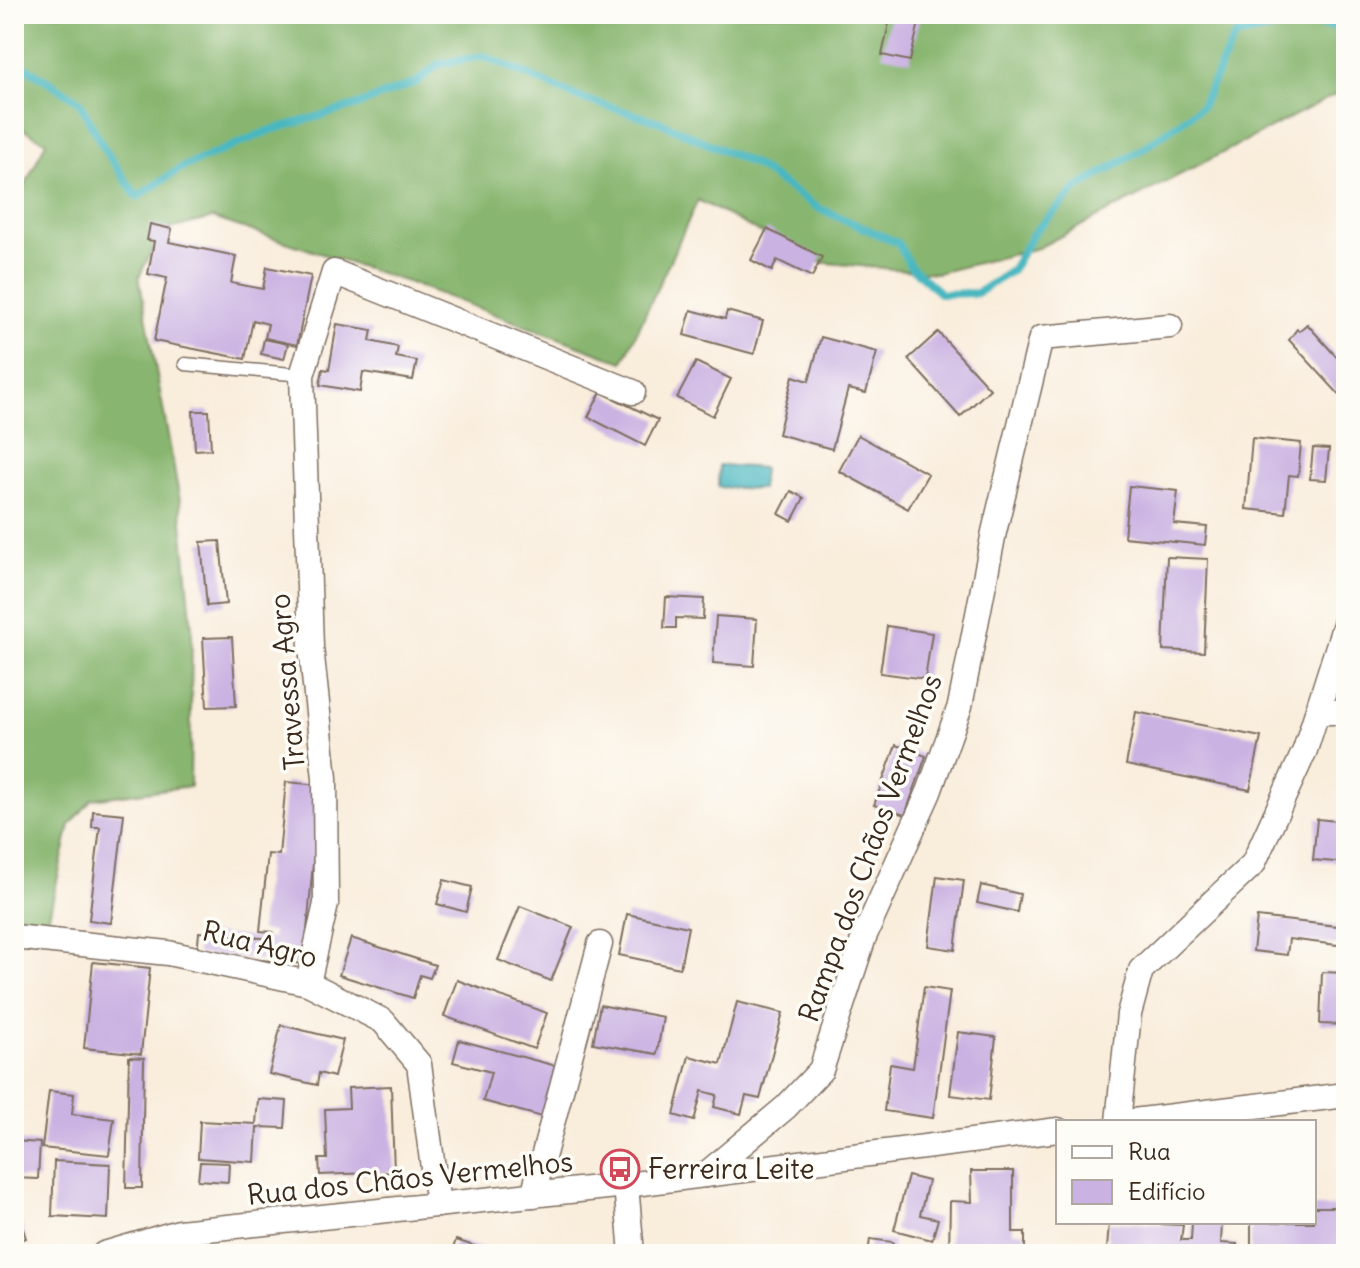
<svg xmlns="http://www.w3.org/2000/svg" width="1360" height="1268" font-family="Delius,sans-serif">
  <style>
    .forest { fill: #88b66f; stroke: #627046; stroke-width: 2 }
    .water { fill: #48b7c0; stroke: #42706f; stroke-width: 2 }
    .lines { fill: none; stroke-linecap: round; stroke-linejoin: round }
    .stream { stroke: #48b7c0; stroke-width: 8 }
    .building { fill: #cab2e2 }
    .service-casing { stroke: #7e6e60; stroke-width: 15 }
    .minor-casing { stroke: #7e6e60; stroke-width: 27 }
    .service { stroke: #fff; stroke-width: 12 }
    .minor { stroke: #fff; stroke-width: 24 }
    .labels { text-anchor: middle; stroke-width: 7; stroke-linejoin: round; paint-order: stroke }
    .street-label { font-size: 28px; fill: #3b2a1e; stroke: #fdfcf7 }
    .poi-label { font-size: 28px; fill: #3b2a1e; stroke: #fdfcf7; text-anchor: start }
  </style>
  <rect width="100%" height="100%" fill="#fdfcf7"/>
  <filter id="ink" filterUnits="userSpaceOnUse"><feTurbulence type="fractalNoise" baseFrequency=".0125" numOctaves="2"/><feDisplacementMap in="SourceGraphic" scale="16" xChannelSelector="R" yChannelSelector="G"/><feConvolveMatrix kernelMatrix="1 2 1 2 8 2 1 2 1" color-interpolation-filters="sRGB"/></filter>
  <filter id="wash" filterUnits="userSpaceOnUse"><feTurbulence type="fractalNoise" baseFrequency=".006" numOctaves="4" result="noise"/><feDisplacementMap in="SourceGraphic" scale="32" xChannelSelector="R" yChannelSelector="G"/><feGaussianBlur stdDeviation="1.8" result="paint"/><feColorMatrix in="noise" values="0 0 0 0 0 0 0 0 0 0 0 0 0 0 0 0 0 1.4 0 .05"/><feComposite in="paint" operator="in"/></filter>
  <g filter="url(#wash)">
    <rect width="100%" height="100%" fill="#f9eddc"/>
    <path class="forest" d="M14,14H1346V89L1038,248L937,273L817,262L698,200L623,362L410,283L213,218L161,231L139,277L180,501L192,629L190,786L92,799L70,825L48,920L14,914V208L46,142L14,124Z"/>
    <path class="water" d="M719,465L763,468L761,489L718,487Z"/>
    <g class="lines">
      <path class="stream" d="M14,60L79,101L103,147L137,197L181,168L268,131L355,106L417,82L439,64L483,56L580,98L660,122L753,164L818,208L898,243L910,266L941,294L977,293L1011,271L1034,232L1076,189L1144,148L1201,107L1235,36L1303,22L1346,29"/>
    </g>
    <g id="blocks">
      <g class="building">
        <path d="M891,14H921L910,61L882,55Z"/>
        <path d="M150,224L172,229L169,242L236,256L231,283L263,289L267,267L311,276L297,345L265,338L268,324L253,320L245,359L154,341L167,278L148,274L154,241L147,240Z"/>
        <path d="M767,229L822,257L812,277L777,260L772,271L751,260Z"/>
        <path d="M691,310L725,319L727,311L763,321L754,354L684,335Z"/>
        <path d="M337,324L372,330L370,341L398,347L396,357L417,361L413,380L363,372L360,392L320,385L323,369L329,370Z"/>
        <path d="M1307,324L1342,363L1346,352V402L1289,340L1297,329L1299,331Z"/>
        <path d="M938,332L990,389L960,417L908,359Z"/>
        <path d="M821,337L877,352L866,393L848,389L832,449L778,434L793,376L809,381Z"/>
        <path d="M264,339L288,344L284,359L261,354Z"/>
        <path d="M696,362L731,379L713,416L677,398Z"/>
        <path d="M601,392L658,420L645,446L588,417Z"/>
        <path d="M193,411H209L211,449L195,450Z"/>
        <path d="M858,435L928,474L908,509L839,471Z"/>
        <path d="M1252,438L1301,443L1298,476L1289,475L1285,513L1246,509Z"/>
        <path d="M1313,448L1329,449L1326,480L1310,479Z"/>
        <path d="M1129,486L1178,491L1174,524L1207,527L1205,545L1124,537Z"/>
        <path d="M791,491L804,498L792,521L779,514Z"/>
        <path d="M220,541L226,604L207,606L201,542Z"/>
        <path d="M1167,557L1208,559L1204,652L1163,650Z"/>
        <path d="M666,597L704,599L703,619L676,618V628H664Z"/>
        <path d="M716,616L757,619L754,666L713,663Z"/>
        <path d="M887,626L932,633L925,679L880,673Z"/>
        <path d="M232,637L236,706L207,707L203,638Z"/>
        <path d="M1136,712L1261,737L1250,790L1126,765Z"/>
        <path d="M896,745L926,756L905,815L874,805Z"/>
        <path d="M286,782L320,785L304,964L197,954L199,932L272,939L273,932L260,931L268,854L279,855Z"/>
        <path d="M93,811L124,814L111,923L89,920L100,827H92Z"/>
        <path d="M1317,819L1346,822V863L1313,860Z"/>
        <path d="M937,876L964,880L955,950L928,946Z"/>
        <path d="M444,880L472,887L466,912L437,904Z"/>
        <path d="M981,885L1020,894L1017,912L977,903Z"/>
        <path d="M520,906L573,927L551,981L498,960Z"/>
        <path d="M627,914L688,927L680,968L619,955Z"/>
        <path d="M1257,917L1346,927V946L1289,939L1287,955L1253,951Z"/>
        <path d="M351,938L435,965L430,978L420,975L413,998L339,975Z"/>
        <path d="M93,962L150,968L141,1054L84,1048Z"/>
        <path d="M1322,972L1346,973V1025L1320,1024Z"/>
        <path d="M457,980L547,1013L534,1049L444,1016Z"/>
        <path d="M924,987L950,991L933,1118L884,1111L890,1064L913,1068Z"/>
        <path d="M737,1002L783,1013L760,1099L746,1096L741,1114L714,1107L717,1095L702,1091L694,1121L674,1115L689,1056L721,1064Z"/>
        <path d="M600,1005L663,1017L657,1054L593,1043Z"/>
        <path d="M281,1025L343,1040L334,1077L319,1073L317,1085L269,1074Z"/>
        <path d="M958,1032L996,1037L989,1100L950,1095Z"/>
        <path d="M459,1040L560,1067L546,1118L483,1101L491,1072L453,1062Z"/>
        <path d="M129,1057L144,1058L142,1188H126Z"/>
        <path d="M391,1086L394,1172L320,1175L319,1159H327L325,1109L349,1108L348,1088Z"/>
        <path d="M49,1091L74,1094L72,1114L114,1119L109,1155L42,1148Z"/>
        <path d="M258,1099L287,1101L285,1128L257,1127L255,1162L198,1158L200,1121L256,1124Z"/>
        <path d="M14,1141L40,1143L38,1179L14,1178Z"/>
        <path d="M54,1161L110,1164L108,1219L52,1216Z"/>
        <path d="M200,1162L229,1163L228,1182L198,1180Z"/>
        <path d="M971,1171H1013V1232H1025V1254H949L950,1201L972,1202Z"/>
        <path d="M908,1176L928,1181L920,1215L938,1219L932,1240L894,1230Z"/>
        <path d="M14,1202L26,1238L14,1242Z"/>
        <path d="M1314,1207H1346V1254H1251V1222H1314Z"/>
        <path d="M1109,1222L1183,1225L1181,1240H1191L1192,1223L1222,1224L1221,1243L1237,1244V1254H1100V1250H1107Z"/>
        <path d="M870,1239L893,1242L892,1254H868Z"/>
        <path d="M456,1240L495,1253V1254H451Z"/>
      </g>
    </g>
  </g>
  <g filter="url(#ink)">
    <use href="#blocks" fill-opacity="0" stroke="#7e6e60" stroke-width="2"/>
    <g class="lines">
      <g class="service-casing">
        <path id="service" d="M185,364L302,375"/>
      </g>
      <g class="minor-casing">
        <g id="minor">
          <path d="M1317,712H1346"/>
          <path d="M14,937L168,953L308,983L383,1021L419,1064L438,1205"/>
          <path d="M308,983L326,904L325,778L311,647L302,375L334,272L633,392"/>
          <path d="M1118,1122L1129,1014L1141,970L1253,864L1305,750L1346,621"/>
          <path d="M1125,1122L1346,1095"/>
          <path d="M705,1175L786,1107L821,1070L864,937L929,792L960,706L994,532L1041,338L1170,326"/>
          <path d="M626,1185L632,1254"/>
          <path d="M533,1195L600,944"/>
          <path d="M104,1254L179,1232L626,1185L1058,1130"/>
        </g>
      </g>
      <use href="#service" class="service"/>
      <use href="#minor" class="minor"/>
    </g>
  </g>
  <defs>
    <g id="bus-ring" transform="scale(2)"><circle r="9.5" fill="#fdfcf7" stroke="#d1495b" stroke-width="1.5"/><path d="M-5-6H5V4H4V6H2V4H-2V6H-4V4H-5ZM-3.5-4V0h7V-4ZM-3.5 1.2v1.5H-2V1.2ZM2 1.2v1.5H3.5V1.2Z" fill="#d1495b"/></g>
  </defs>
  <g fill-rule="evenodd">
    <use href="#bus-ring" x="620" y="1169"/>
  </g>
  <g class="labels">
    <g class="street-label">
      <text transform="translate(287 682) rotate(-95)" y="10">Travessa Agro</text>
      <text transform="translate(870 848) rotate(-70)" y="10">Rampa dos Chãos Vermelhos</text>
      <text transform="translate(260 944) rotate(14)" y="10">Rua Agro</text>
      <text transform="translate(410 1178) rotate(-6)" y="10">Rua dos Chãos Vermelhos</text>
    </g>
    <g class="poi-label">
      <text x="648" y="1179">Ferreira Leite</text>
    </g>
  </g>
  <rect width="1360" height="1268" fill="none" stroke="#fdfcf7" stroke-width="48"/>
  <rect x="1056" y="1120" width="260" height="104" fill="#fdfcf7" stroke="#afa8a0" stroke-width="2"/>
  <rect x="1072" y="1146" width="40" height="12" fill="#ffffff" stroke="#afa8a0" stroke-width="2"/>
  <text x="1128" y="1160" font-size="24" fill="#3b2a1e">Rua</text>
  <rect x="1072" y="1180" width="40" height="24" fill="#cab2e2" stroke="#afa8a0" stroke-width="2"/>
  <text x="1128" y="1200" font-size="24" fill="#3b2a1e">Edifício</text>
</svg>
